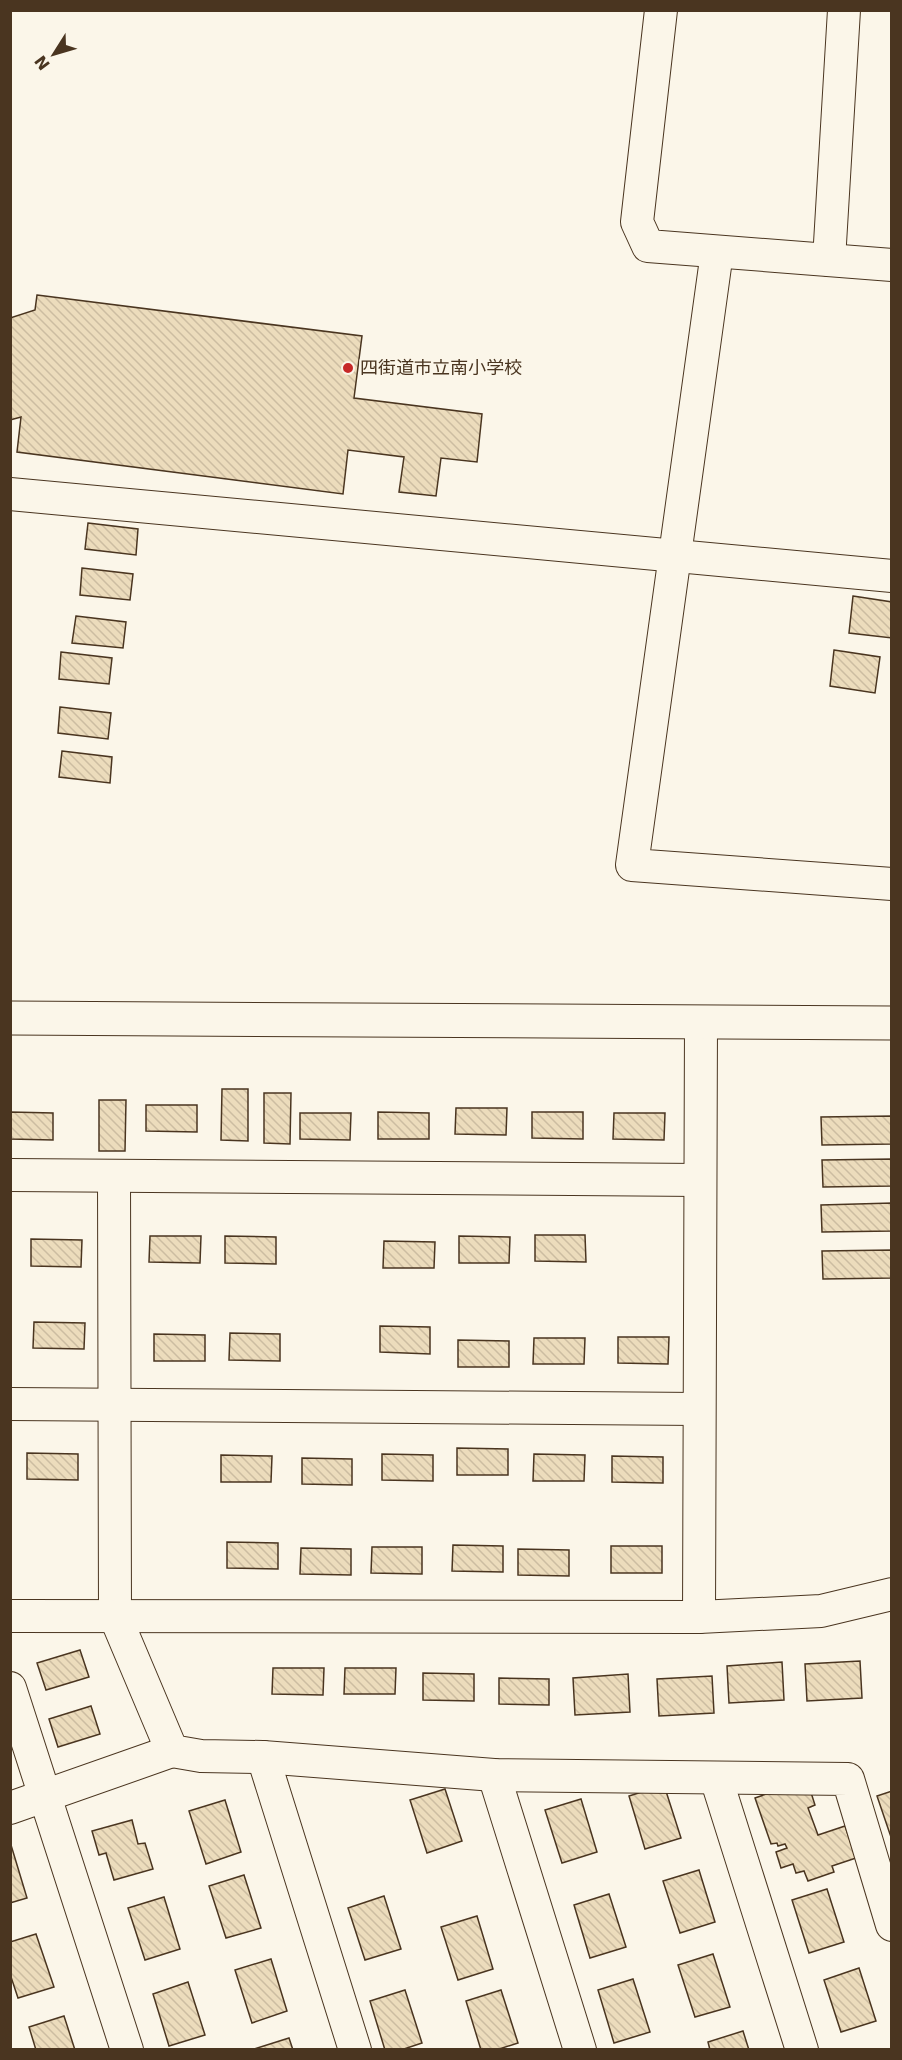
<svg xmlns="http://www.w3.org/2000/svg" width="902" height="2060" font-family="'DejaVu Sans','Noto Sans JP',sans-serif">
  <style>
    .building { fill: url(#building-back-hatch); stroke: #4a3520; stroke-width: 1.5 }
    .lines { fill: none; stroke-linecap: round; stroke-linejoin: round }
    .street-casing { stroke: #4a3520; stroke-width: 34 }
    .secondary-casing { stroke: #4a3520; stroke-width: 35 }
    .street { stroke: #fbf6e9; stroke-width: 32 }
    .secondary { stroke: #fbf6e9; stroke-width: 33 }
    .poi-dot { fill: #c62828; stroke: #fbf6e9; stroke-width: 2 }
    .labels { text-anchor: middle; stroke-width: 4.5; stroke-linejoin: round; paint-order: stroke }
    .poi-label { font-size: 18px; fill: #4a3520; stroke: #fbf6e9; text-anchor: start }
  </style>
  <defs>
    <pattern id="building-back-hatch" width="6" height="6" patternUnits="userSpaceOnUse" patternTransform="scale(1.5)"><rect width="6" height="6" fill="#ecdcbc"/><path d="M-1 5l2 2M0 0l6 6M5-1l2 2" fill="none" stroke="#ccbda1"/></pattern>
  </defs>
  <rect width="100%" height="100%" fill="#fbf6e9"/>
  <g class="building">
    <path d="M37,295L362,336L354,398L482,414L477,462L441,458L436,496L399,492L404,457L348,450L343,494L17,452L21,417L10,420V318L35,310Z"/>
    <path d="M88,523L138,529L136,555L85,549Z"/>
    <path d="M82,568L133,574L130,600L80,595Z"/>
    <path d="M853,596L892,602V638L849,633Z"/>
    <path d="M76,616L126,622L123,648L72,643Z"/>
    <path d="M834,650L880,657L875,693L830,686Z"/>
    <path d="M61,652L112,658L109,684L59,679Z"/>
    <path d="M60,707L111,713L108,739L58,733Z"/>
    <path d="M62,751L112,757L110,783L59,777Z"/>
    <path d="M222,1089H248V1141L221,1140Z"/>
    <path d="M264,1093H291L290,1144L264,1143Z"/>
    <path d="M99,1100H126L125,1151H99Z"/>
    <path d="M146,1105H197V1132L146,1131Z"/>
    <path d="M456,1108H507L506,1135L455,1134Z"/>
    <path d="M10,1112L53,1113V1140L10,1139Z"/>
    <path d="M378,1112L429,1113V1139H378Z"/>
    <path d="M532,1112H583V1139L532,1138Z"/>
    <path d="M300,1113H351L350,1140L300,1139Z"/>
    <path d="M614,1113H665L664,1140L613,1139Z"/>
    <path d="M892,1116V1144L822,1145L821,1117Z"/>
    <path d="M892,1159V1186L823,1187L822,1160Z"/>
    <path d="M892,1203V1231L822,1232L821,1205Z"/>
    <path d="M535,1235H585L586,1262L535,1261Z"/>
    <path d="M150,1236H201L200,1263L149,1262Z"/>
    <path d="M225,1236L276,1237V1264L225,1263Z"/>
    <path d="M459,1236L510,1237L509,1263H459Z"/>
    <path d="M31,1239L82,1240L81,1267L31,1266Z"/>
    <path d="M384,1241L435,1242L434,1268H383Z"/>
    <path d="M892,1250V1278L823,1279L822,1251Z"/>
    <path d="M34,1322L85,1323L84,1349L33,1348Z"/>
    <path d="M380,1326L430,1327V1354L380,1352Z"/>
    <path d="M230,1333L280,1334V1361L229,1360Z"/>
    <path d="M154,1334L205,1335V1361H154Z"/>
    <path d="M618,1337H669L668,1364L618,1363Z"/>
    <path d="M534,1338H585L584,1364H533Z"/>
    <path d="M458,1340L509,1341V1367H458Z"/>
    <path d="M457,1448L508,1449V1475H457Z"/>
    <path d="M27,1453L78,1454V1480L27,1479Z"/>
    <path d="M382,1454L433,1455V1481L382,1480Z"/>
    <path d="M534,1454L585,1455L584,1481H533Z"/>
    <path d="M221,1455L272,1456L271,1482H221Z"/>
    <path d="M612,1456L663,1457V1483L612,1482Z"/>
    <path d="M302,1458L352,1459V1485L302,1484Z"/>
    <path d="M227,1542L278,1543V1569L227,1568Z"/>
    <path d="M453,1545L503,1546V1572L452,1571Z"/>
    <rect x="611" y="1546" width="51" height="27"/>
    <path d="M372,1547H422V1574L371,1573Z"/>
    <path d="M301,1548L351,1549V1575L300,1574Z"/>
    <path d="M518,1549L569,1550V1576L518,1575Z"/>
    <path d="M80,1650L89,1677L46,1690L37,1663Z"/>
    <path d="M860,1661L862,1698L807,1701L805,1664Z"/>
    <path d="M782,1662L784,1700L729,1703L727,1666Z"/>
    <path d="M273,1668H324L323,1695L272,1694Z"/>
    <path d="M345,1668H396L395,1694H344Z"/>
    <path d="M423,1673L474,1674V1701L423,1700Z"/>
    <path d="M628,1674L630,1712L575,1715L573,1678Z"/>
    <path d="M712,1676L714,1713L659,1716L657,1679Z"/>
    <path d="M499,1678L549,1679V1705L499,1704Z"/>
    <path d="M91,1706L100,1734L58,1747L49,1719Z"/>
    <path d="M807,1780L815,1805L808,1808L818,1835L845,1826L856,1858L832,1866L834,1872L808,1881L804,1871L796,1873L793,1864L781,1868L776,1852L787,1848L785,1844L778,1846L777,1843L771,1844L755,1798Z"/>
    <path d="M664,1785L681,1838L645,1849L629,1796Z"/>
    <path d="M445,1789L462,1841L427,1853L410,1800Z"/>
    <path d="M892,1791V1840L877,1796Z"/>
    <path d="M581,1799L597,1852L562,1863L545,1810Z"/>
    <path d="M225,1800L241,1852L206,1864L189,1811Z"/>
    <path d="M132,1820L138,1844L145,1843L153,1869L114,1880L106,1853L99,1855L92,1831Z"/>
    <path d="M11,1845L27,1898L10,1903V1845Z"/>
    <path d="M699,1870L715,1922L680,1933L663,1881Z"/>
    <path d="M244,1875L261,1928L226,1938L209,1886Z"/>
    <path d="M827,1889L844,1942L809,1953L792,1900Z"/>
    <path d="M609,1894L626,1947L590,1958L574,1905Z"/>
    <path d="M384,1896L401,1949L365,1960L348,1908Z"/>
    <path d="M164,1897L180,1949L145,1960L128,1908Z"/>
    <path d="M477,1916L493,1969L458,1980L441,1927Z"/>
    <path d="M36,1934L54,1987L18,1998L10,1974V1942Z"/>
    <path d="M713,1954L730,2007L695,2017L678,1965Z"/>
    <path d="M271,1959L287,2011L252,2023L235,1970Z"/>
    <path d="M859,1968L876,2021L841,2032L824,1980Z"/>
    <path d="M633,1979L650,2032L614,2043L598,1990Z"/>
    <path d="M188,1982L205,2035L169,2046L153,1994Z"/>
    <path d="M405,1990L422,2043L401,2050H385L370,2001Z"/>
    <path d="M501,1990L518,2043L496,2050H481L466,2001Z"/>
    <path d="M64,2016L75,2050H36L29,2027Z"/>
    <path d="M743,2031L749,2050H710L708,2042Z"/>
    <path d="M289,2038L293,2050H254V2049Z"/>
  </g>
  <g class="lines">
    <g class="street-casing">
      <g id="street">
        <path d="M661,10L637,222L648,246L892,265"/>
        <path d="M717,252L632,865L892,884"/>
        <path d="M829,260L844,10"/>
        <path d="M10,494L892,576"/>
        <path d="M10,1175L700,1180"/>
        <path d="M114,1176L115,1616L172,1751L201,1756L263,1757L494,1775L848,1779L892,1925"/>
        <path d="M10,1404L699,1409"/>
        <path d="M10,1616L699,1617L821,1611L892,1594"/>
        <path d="M699,1617L701,1023"/>
        <path d="M10,1688L127,2050"/>
        <path d="M263,1757L355,2050"/>
        <path d="M494,1775L580,2050"/>
        <path d="M716,1778L802,2050"/>
        <path d="M10,1808L172,1751"/>
      </g>
    </g>
    <g class="secondary-casing">
      <path id="secondary" d="M10,1018L892,1023"/>
    </g>
    <use href="#street" class="street"/>
    <use href="#secondary" class="secondary"/>
  </g>
  <circle class="poi-dot" cx="348" cy="368" r="6"/>
  <g class="labels">
    <g class="poi-label">
      <text x="360" y="374">四街道市立南小学校</text>
    </g>
  </g>
  <rect width="902" height="2060" fill="none" stroke="#4a3520" stroke-width="24"/>
  <g transform="translate(54 54) rotate(233)" stroke="#fbf6e9" stroke-width="4.5" paint-order="stroke">
  <path d="M0-4.5L10 22L0 15L-10 22Z" fill="#4a3520"/>
  <text y="-9" font-size="16" font-weight="bold" text-anchor="middle" fill="#4a3520">N</text>
  </g>
</svg>
